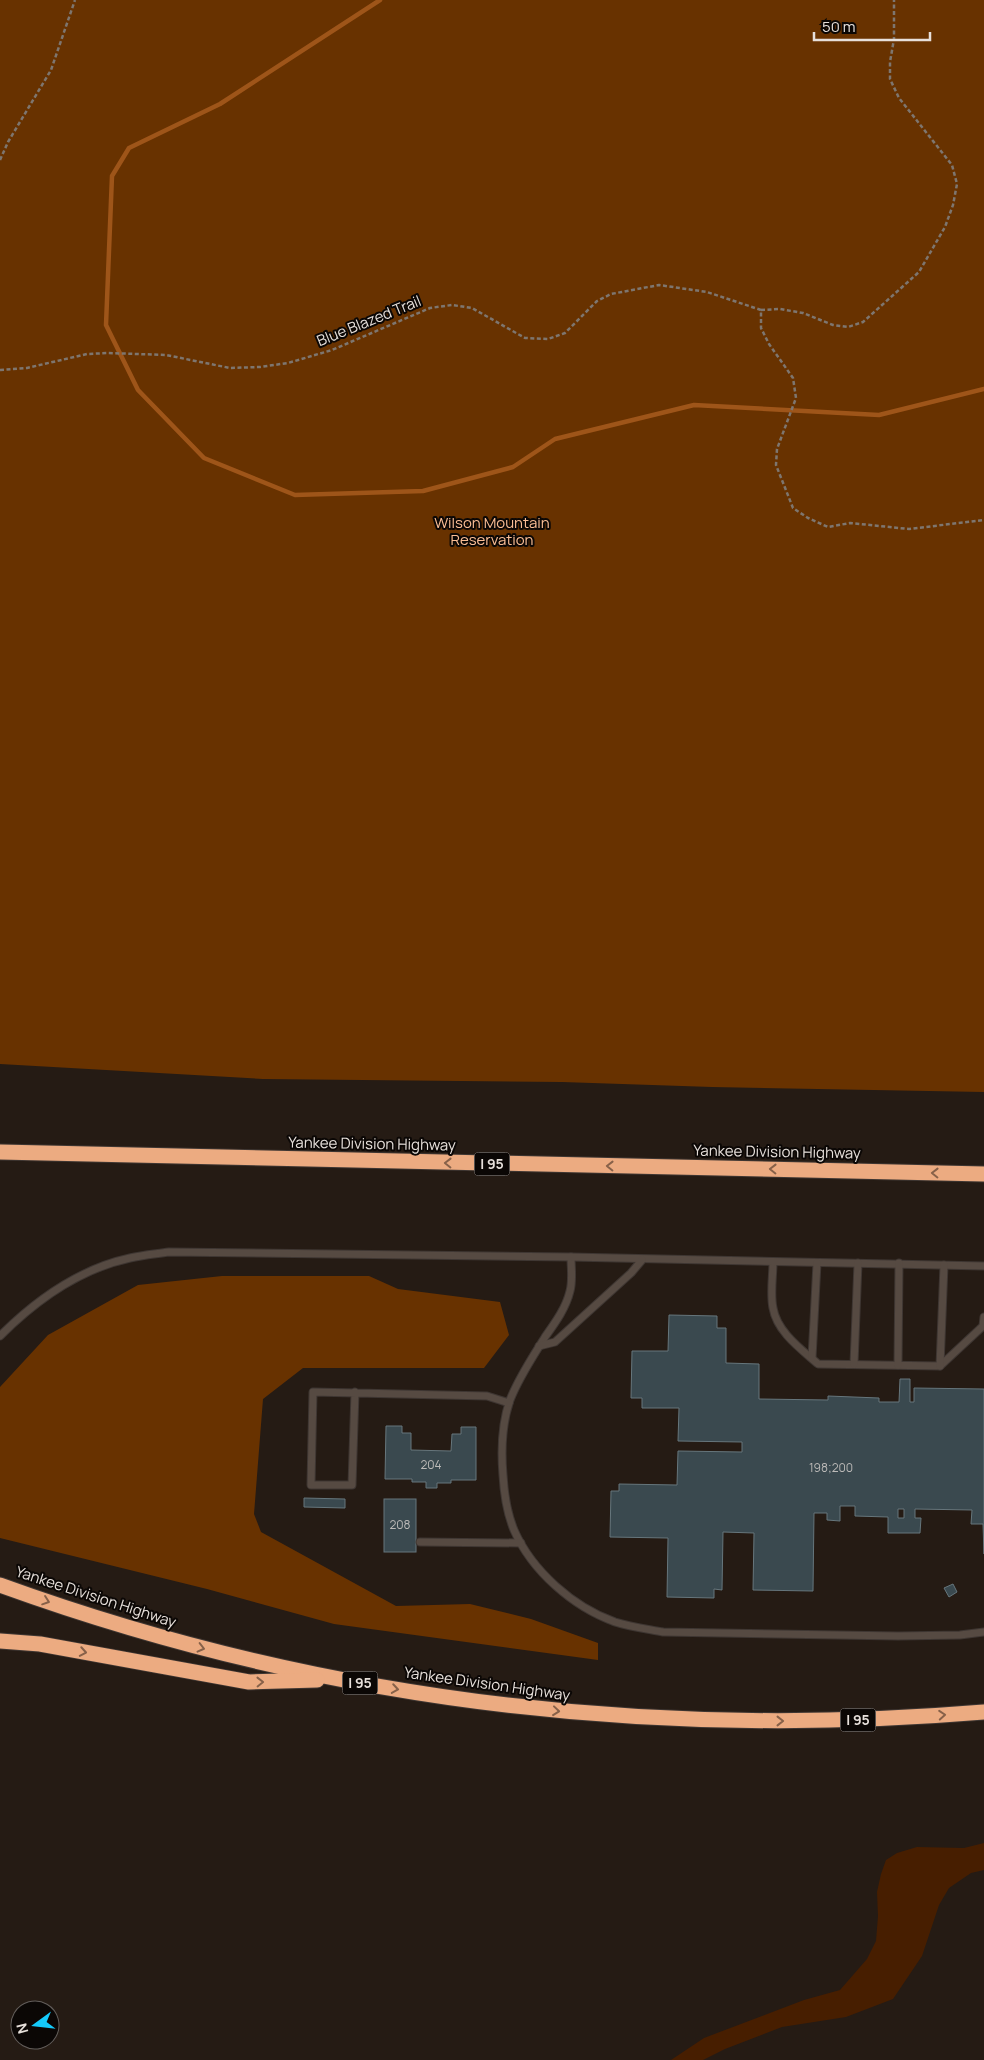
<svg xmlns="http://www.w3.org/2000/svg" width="984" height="2060" font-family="Manrope,sans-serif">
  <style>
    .green { fill: #471e00 }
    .forest { fill: #683200 }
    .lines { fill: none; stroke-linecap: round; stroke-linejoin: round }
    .stream { stroke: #9e5519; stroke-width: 4.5 }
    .building { fill: #3a494f; stroke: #66767c; fill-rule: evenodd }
    .service-casing { stroke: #3e3632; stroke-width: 9 }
    .motorway-casing { stroke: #3e3632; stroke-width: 17 }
    .path { stroke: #7e766f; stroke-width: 2.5; stroke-dasharray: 4 2.5; stroke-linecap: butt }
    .service { stroke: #564a42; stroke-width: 7 }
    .motorway { stroke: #ecab81; stroke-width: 15 }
    .oneway { stroke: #876149 }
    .labels { text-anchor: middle; stroke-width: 4; stroke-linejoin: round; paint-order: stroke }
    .number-label { font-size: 12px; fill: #bcbab8 }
    .shield { fill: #0b0705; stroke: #a59f9b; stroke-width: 1 }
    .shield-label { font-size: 14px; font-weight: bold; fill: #e7e0db }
    .street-label { font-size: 15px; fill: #e7e0db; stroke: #0b0705 }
    .park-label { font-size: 15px; fill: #fbbe95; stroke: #0b0705 }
  </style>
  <rect width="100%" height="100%" fill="#251b14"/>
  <path class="green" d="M984,1843V1870L971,1873L949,1888L939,1905L922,1956L893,1999L846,2017L782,2027L725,2049L703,2060H671L704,2038L804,2000L840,1990L867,1959L876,1941L878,1916L877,1892L881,1874L886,1860L897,1853L917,1847L964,1848Z"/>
  <g class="forest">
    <path d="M0,0H984V1092L712,1087L562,1082L263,1079L0,1064Z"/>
    <path d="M222,1276H369L398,1289L500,1302L509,1335L484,1368H303L263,1399L254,1514L261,1532L396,1606L470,1604L531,1619L598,1643V1660L334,1624L207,1589L0,1538V1387L48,1335L138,1285Z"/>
  </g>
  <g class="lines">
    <path class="stream" d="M380,0L220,104L129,148L112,176L106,325L138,390L204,458L295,495L423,491L513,467L555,439L694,405L879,415L984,389"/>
  </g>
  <g class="building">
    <path d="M669,1315L717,1316V1328H726V1363L759,1364V1399L828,1400V1396L879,1398V1402H899L900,1379H910V1402H914V1388L984,1389V1554L983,1524H971L972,1510L915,1509V1518H921L920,1533H888V1517L855,1516V1506H840V1521L827,1520V1513H814L813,1591L753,1590L754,1533L723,1532L722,1590L714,1589V1598L667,1597L668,1538L610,1537L611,1491H619V1484L677,1485L678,1451L742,1452V1442L678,1441L679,1408H642V1398H631L632,1351H668ZM898,1509H904V1518H898Z"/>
    <path d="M386,1426H402V1433H411V1450L451,1451L452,1434H461V1427H476V1480H451V1483H437V1488H426V1482H412V1479H385Z"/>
    <path d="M304,1498L345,1499V1508L304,1507Z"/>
    <rect x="384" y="1499" width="32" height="53"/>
    <path d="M953,1584L957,1592L949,1597L944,1588Z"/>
  </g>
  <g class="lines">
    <g class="service-casing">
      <g id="service">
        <path d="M571,1257C571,1268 573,1280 570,1291C566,1308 555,1323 545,1337C532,1358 519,1377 510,1400C502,1423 501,1451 503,1475C504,1493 507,1513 514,1530C532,1571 573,1607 615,1622C631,1627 647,1629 663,1632L898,1636L960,1635L984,1632"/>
        <path d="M773,1262C773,1276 770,1294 773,1308C777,1332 801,1349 818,1364L940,1366L983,1326L984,1317"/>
        <path d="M0,1336C36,1300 79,1269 130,1258C143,1255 156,1254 169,1252L571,1257L984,1266"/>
        <path d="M539,1346L555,1342L631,1273L642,1260"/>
        <path d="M812,1358L817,1263"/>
        <path d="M854,1364L858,1263"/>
        <path d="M898,1365L899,1263"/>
        <path d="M940,1366L944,1265"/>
        <path d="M355,1392L352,1485H311L313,1392L487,1396L509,1403"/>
        <path d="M420,1542L521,1543"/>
      </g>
    </g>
    <g class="motorway-casing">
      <g id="motorway">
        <path d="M0,1152L984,1174"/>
        <path d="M0,1585C317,1700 648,1740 984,1712"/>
        <path d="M0,1641L40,1644L249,1682L317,1680"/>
      </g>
    </g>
    <g class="path">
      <path d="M0,160L8,142L51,70L75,0"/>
      <path d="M761,310L780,309L803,313L833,325L848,327L863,322L919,272L945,227L953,205L957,184L952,165L899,98L890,79V62L894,39V0"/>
      <path d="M0,370L27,368L87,354L108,353L166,355L230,368L260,367L288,363L332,350L430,308L452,305L472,308L525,338L548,339L565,333L597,301L611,294L659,285L707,292L761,310V328L769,344L793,378L796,398L777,449L776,465L793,508L808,518L828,527L850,523L909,529L984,520"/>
    </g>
    <use href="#service" class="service"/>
    <use href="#motorway" class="motorway"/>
  </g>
  <defs><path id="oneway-chevron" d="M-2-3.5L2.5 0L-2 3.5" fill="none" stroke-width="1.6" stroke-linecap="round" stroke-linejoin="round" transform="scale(1.25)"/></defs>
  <g class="oneway">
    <use href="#oneway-chevron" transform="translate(448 1163) rotate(-179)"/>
    <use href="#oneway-chevron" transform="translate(610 1166) rotate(-179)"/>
    <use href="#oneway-chevron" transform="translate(773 1169) rotate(-179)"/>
    <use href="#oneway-chevron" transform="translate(935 1173) rotate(-179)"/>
    <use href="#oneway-chevron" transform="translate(46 1601) rotate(19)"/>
    <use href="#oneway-chevron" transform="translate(201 1648) rotate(14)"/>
    <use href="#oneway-chevron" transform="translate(83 1652) rotate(10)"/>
    <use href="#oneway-chevron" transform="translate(260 1682) rotate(-1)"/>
    <use href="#oneway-chevron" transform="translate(395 1689) rotate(9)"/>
    <use href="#oneway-chevron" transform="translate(556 1711) rotate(6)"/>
    <use href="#oneway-chevron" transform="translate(942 1715) rotate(-4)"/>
    <use href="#oneway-chevron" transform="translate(780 1721)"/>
  </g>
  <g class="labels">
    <g class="number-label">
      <text x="431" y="1469">204</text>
      <text x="831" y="1472">198;200</text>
      <text x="400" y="1529">208</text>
    </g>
    <g class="shield">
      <rect x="474.5" y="1152.5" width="35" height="23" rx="4"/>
      <rect x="342.5" y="1671.5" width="35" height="23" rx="4"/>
      <rect x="840.5" y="1708.5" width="35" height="23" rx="4"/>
    </g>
    <g class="shield-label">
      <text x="492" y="1169">I 95</text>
      <text x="360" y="1688">I 95</text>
      <text x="858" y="1725">I 95</text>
    </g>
    <g class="street-label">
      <text transform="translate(369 321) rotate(-22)" y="5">Blue Blazed Trail</text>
      <text transform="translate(372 1144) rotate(1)" y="5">Yankee Division Highway</text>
      <text transform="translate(777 1152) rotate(1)" y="5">Yankee Division Highway</text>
      <text transform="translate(96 1597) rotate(18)" y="5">Yankee Division Highway</text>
      <text transform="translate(487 1684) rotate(8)" y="5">Yankee Division Highway</text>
    </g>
    <g class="park-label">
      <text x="492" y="528">Wilson Mountain<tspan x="492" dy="17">Reservation</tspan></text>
    </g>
  </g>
  <g transform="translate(35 2025) rotate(255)"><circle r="24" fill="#0b0705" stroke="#635e5b"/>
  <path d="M0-4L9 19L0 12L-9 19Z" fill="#15cafb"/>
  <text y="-8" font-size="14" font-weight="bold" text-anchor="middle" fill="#e7e0db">N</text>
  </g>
  <path d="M814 32v8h116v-8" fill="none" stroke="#e7e0db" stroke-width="2.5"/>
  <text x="822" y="32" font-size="15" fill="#e7e0db" stroke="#0b0705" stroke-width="4" paint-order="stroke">50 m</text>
</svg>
